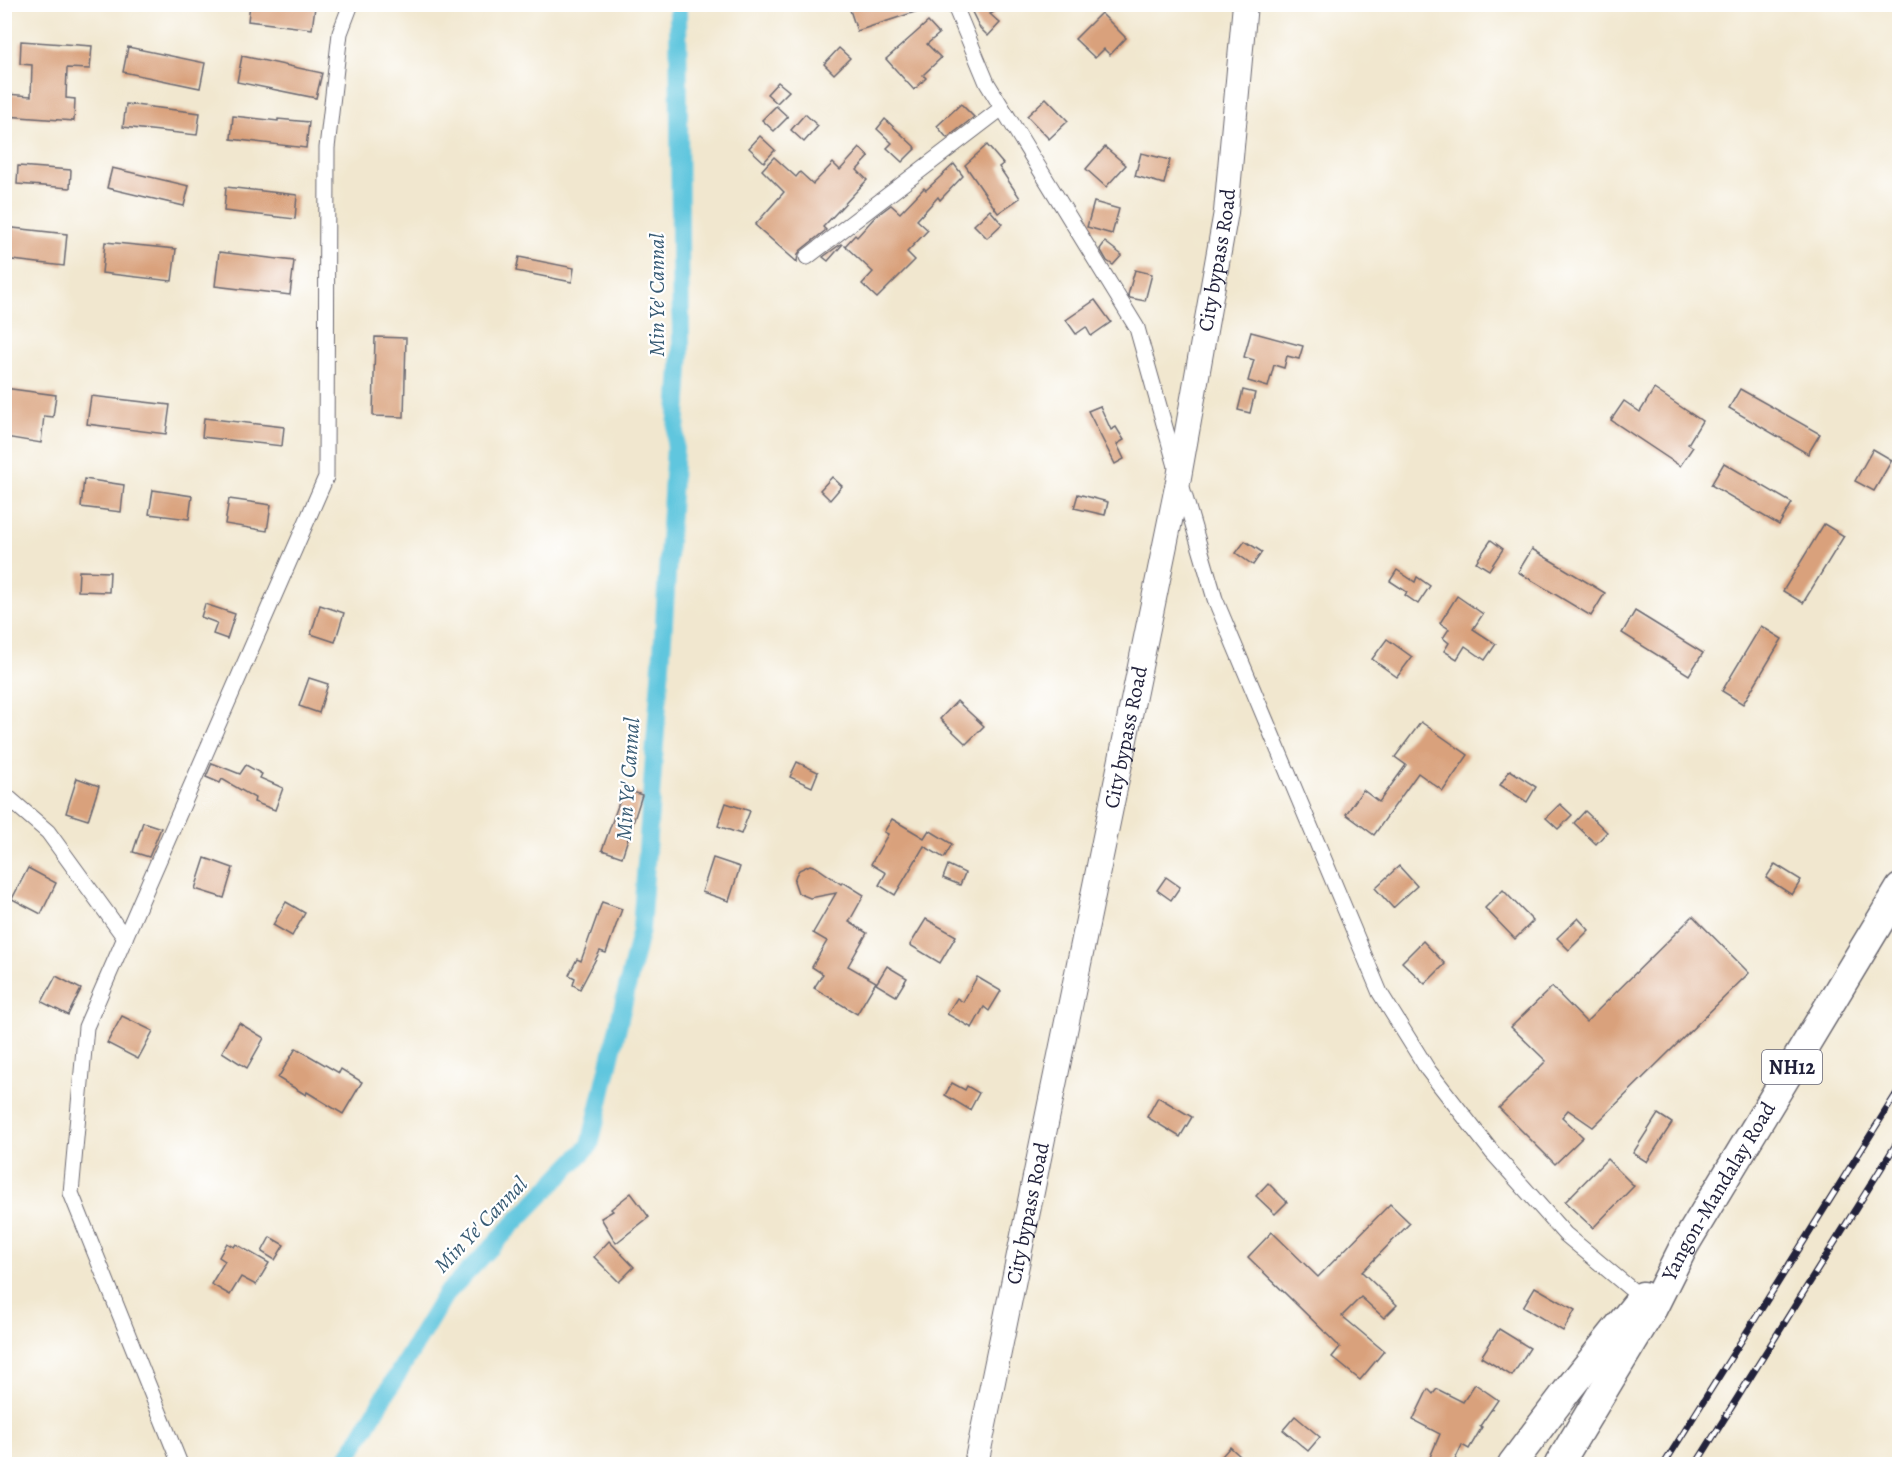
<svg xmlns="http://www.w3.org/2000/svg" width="1904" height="1469" font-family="Alegreya,serif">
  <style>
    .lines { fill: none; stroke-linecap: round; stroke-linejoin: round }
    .canal { stroke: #60c6de; stroke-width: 18 }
    .building { fill: #d9a17c }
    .street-casing { stroke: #6a676f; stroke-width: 17 }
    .primary-casing { stroke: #6a676f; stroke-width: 26 }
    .highway-casing { stroke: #6a676f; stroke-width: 31 }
    .street { stroke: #fff; stroke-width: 15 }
    .primary { stroke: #fff; stroke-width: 24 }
    .highway { stroke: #fff; stroke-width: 28 }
    .rail-casing { stroke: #22223b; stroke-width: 7 }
    .rail { stroke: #fff; stroke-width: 4.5; stroke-dasharray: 14; stroke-linecap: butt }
    .labels { text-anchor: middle; stroke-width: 4.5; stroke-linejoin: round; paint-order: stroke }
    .shield { fill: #fff; stroke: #646476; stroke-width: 1.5 }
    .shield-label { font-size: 20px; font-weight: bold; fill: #22223b }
    .street-label { font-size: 21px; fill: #22223b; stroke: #fff }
    .water-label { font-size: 22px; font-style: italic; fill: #385b74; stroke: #fff }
  </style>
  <rect width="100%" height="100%" fill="#fff"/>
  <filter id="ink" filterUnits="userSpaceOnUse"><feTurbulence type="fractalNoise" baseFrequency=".0167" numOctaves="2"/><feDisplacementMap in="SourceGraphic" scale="12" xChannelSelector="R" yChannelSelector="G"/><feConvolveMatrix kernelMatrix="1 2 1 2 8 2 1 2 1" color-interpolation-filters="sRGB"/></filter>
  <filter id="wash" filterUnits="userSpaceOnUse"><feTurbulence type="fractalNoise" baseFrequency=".008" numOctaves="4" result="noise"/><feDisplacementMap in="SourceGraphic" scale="24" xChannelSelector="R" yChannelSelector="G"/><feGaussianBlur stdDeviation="1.35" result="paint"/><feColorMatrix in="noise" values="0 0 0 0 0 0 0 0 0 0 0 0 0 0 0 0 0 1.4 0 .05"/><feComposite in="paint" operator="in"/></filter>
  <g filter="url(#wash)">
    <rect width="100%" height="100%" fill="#f1e7cf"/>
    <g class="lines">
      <path class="canal" d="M344,1464L445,1295L590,1145L641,929L663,638L681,351L678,4"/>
    </g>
    <g id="blocks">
      <g class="building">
        <path d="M250,4H293L315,7L312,29L248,21Z"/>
        <path d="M848,4H929L930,7L857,31Z"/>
        <path d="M968,4H1010L990,14L1000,23L988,36L980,28Z"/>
        <path d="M1101,13L1126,38L1110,55L1104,49L1095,58L1075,39Z"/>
        <path d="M928,22L939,34L927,44L941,58L923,75L926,78L914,90L886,59Z"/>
        <path d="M21,41L92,46L90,69L67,68L66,98L75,99L74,121L6,116L7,94L31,96L32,65L20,64Z"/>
        <path d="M128,47L205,63L200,88L123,72Z"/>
        <path d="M839,48L850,58L834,74L824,64Z"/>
        <path d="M242,56L322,73L316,98L237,82Z"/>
        <path d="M778,82L789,91L777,103L767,94Z"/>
        <path d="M1046,98L1068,121L1049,139L1027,116Z"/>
        <path d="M126,104L200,113L197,135L123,127Z"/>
        <path d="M961,104L974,117L947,138L937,126Z"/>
        <path d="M776,106L788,117L774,131L762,120Z"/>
        <path d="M805,114L818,126L804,142L791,130Z"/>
        <path d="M233,116L278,121V119L309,122L306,148L231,139Z"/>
        <path d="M885,119L916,148L902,162L887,148L892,143L877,129Z"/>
        <path d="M760,136L775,150L764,162L749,148Z"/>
        <path d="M987,145L1003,164L999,167L1020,198L998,213L965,165Z"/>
        <path d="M1105,147L1126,165L1106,187L1086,169Z"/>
        <path d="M860,148L869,157L857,170L867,180L823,227L826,230L801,250L798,254L797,262L755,225L784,192L762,170L774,157L796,177L800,172L813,184L833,163L840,170Z"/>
        <path d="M1141,153L1170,160L1164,184L1135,176Z"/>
        <path d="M954,164L963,176L940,200L938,197L917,220L928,230L907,252L915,260L877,298L862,284L873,272L845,246L855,235L857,237L875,217L891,205L900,213L924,188L926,190Z"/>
        <path d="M18,166L71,170L70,188L17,184Z"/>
        <path d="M112,168L189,186L184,206L107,188Z"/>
        <path d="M226,187L297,195L295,219L224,211Z"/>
        <path d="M1094,202L1119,209L1112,234L1087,227Z"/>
        <path d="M990,210L1002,224L987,238L974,225Z"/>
        <path d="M4,227L67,234L64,266L4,259Z"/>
        <path d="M105,242L176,249L172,281L102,273Z"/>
        <path d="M1105,242L1122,255L1113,265L1107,261L1100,249Z"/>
        <path d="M841,244L842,245L828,261L823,257Z"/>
        <path d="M219,252L294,261L290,295L215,286Z"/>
        <path d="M519,257L574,268L572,282L516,271Z"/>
        <path d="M1135,270L1152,274L1145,301L1130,298L1128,295Z"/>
        <path d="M1095,300L1111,322L1091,336L1086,327L1076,334L1066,320Z"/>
        <path d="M1251,332L1303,346L1299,359L1287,356L1284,368L1274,365L1268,387L1248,381L1254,360L1244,357Z"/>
        <path d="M375,337L406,338L404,417L373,416Z"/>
        <path d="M4,388L56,395L53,417L44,416L41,443L5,437L8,411H4Z"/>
        <path d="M1654,389L1702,421L1688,444L1693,447L1680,466L1611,420L1624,401L1640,412Z"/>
        <path d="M1740,389L1820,434L1808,454L1729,408Z"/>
        <path d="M1243,390L1255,393L1250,413L1238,410Z"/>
        <path d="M91,396L170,405L166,434L87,424Z"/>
        <path d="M1100,406L1111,430L1116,427L1124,440L1117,444L1124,459L1115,464L1088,411Z"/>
        <path d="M204,418L284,427L282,446L202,437Z"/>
        <path d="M1873,449L1892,460L1874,491L1855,481Z"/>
        <path d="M1724,463L1792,503L1779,525L1711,485Z"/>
        <path d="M832,477L842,486L830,500L820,490Z"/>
        <path d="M84,479L124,485L121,512L81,507Z"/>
        <path d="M153,490L192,496L189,519L149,514Z"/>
        <path d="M1078,494L1108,502L1105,515L1074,508Z"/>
        <path d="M229,499L271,505L267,531L225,524Z"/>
        <path d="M1824,524L1844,536L1803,603L1783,591Z"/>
        <path d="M1491,540L1503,549L1489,570L1476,562Z"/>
        <path d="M1245,541L1262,552L1253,565L1236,553Z"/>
        <path d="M1532,549L1605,593L1591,616L1518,572Z"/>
        <path d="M1397,570L1415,582L1417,577L1430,586L1418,604L1405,595L1407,592L1390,581Z"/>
        <path d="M79,571L110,572L109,592L78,591Z"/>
        <path d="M1457,596L1483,614L1473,629L1496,644L1485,660L1465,646L1457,659L1444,651L1449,643L1443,638L1449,629L1440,623Z"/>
        <path d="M205,604L235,614L227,639L213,634L217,623L201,617Z"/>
        <path d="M320,605L344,613L335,642L311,634Z"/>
        <path d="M1635,611L1703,653L1689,675L1622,633Z"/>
        <path d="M1761,626L1782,639L1743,704L1722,691Z"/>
        <path d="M1387,639L1412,657L1397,677L1372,659Z"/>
        <path d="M309,678L328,684L319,713L299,706Z"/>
        <path d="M957,701L984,726L966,744L940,719Z"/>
        <path d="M1421,722L1468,755L1443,791L1418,773L1374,835L1346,814L1363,790L1379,802L1406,765L1395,757Z"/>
        <path d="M797,762L818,772L812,787L790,777Z"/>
        <path d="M212,763L240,774L246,765L262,774L260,778L283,788L275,810L254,802L255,798L222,779L220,783L206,777Z"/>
        <path d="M1510,770L1536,787L1527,802L1500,785Z"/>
        <path d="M77,778L99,786L88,820L66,813Z"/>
        <path d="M624,789L642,795L622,857L602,850Z"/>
        <path d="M726,803L750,811L741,834L718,826Z"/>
        <path d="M1560,804L1572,815L1558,829L1546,818Z"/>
        <path d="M1585,811L1607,832L1596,844L1574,823Z"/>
        <path d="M892,819L924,838L929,830L952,844L944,858L924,846L895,895L879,885L886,873L871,864L888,834L884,832Z"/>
        <path d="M143,822L161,828L149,857L133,852Z"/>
        <path d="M205,858L233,868L224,898L195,889Z"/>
        <path d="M713,858L740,867L729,901L702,892Z"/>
        <path d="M1775,864L1801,880L1792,895L1766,878Z"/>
        <path d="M810,865L816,867L841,884L843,882L864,895L849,922L867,933L848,966L876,982L857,1014L814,988L823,974L812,967L827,941L813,933L836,893L810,898L798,893L794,881L796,875L799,870Z"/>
        <path d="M948,865L965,873L960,885L943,878Z"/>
        <path d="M1399,866L1417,886L1393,908L1375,888Z"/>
        <path d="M28,868L56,883L41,914L12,899Z"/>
        <path d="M1166,877L1180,887L1171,900L1157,890Z"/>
        <path d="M1503,890L1533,921L1515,939L1485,908Z"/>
        <path d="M286,902L305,913L292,936L273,925Z"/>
        <path d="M602,902L622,909L606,953L600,951L580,989L573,985L575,978L569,975L577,959L581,961Z"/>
        <path d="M1693,916L1749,973L1593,1127L1568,1110L1562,1117L1583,1137L1555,1164L1499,1108L1546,1061L1511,1027L1552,987L1586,1022Z"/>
        <path d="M1578,918L1589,930L1569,950L1557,938Z"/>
        <path d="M926,919L956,936L940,963L910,945Z"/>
        <path d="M1423,941L1445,964L1425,984L1402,962Z"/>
        <path d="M887,966L907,978L896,996L876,984Z"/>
        <path d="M56,976L81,989L68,1015L42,1002Z"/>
        <path d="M977,977L1001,991L989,1011L984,1007L972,1028L947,1014L957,998L963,1002Z"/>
        <path d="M122,1016L153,1031L138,1059L107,1043Z"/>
        <path d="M239,1023L264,1038L247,1068L222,1052Z"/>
        <path d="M296,1048L339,1073L341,1069L362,1082L343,1114L307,1092L306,1095L278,1078Z"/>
        <path d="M952,1083L965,1090L967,1086L979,1093L970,1110L945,1095Z"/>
        <path d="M1158,1097L1192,1117L1180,1137L1147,1117Z"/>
        <path d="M1658,1114L1672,1123L1647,1162L1633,1153Z"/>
        <path d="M1607,1159L1634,1186L1593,1228L1565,1202Z"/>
        <path d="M1268,1183L1287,1202L1275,1214L1256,1196Z"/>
        <path d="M631,1193L649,1217L616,1243L601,1218L613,1211L611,1209Z"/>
        <path d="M1390,1204L1410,1223L1362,1272L1397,1305L1384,1318L1361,1297L1342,1316L1384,1351L1360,1380L1332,1357L1340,1347L1248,1257L1272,1232L1318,1277Z"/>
        <path d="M270,1237L284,1245L275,1260L262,1252Z"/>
        <path d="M609,1241L634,1267L619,1282L594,1257Z"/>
        <path d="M227,1243L234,1247L236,1244L269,1263L256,1285L241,1277L230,1295L211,1284L225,1261L219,1257Z"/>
        <path d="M1535,1287L1575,1310L1563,1331L1523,1307Z"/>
        <path d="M1499,1329L1530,1348L1512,1376L1481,1357Z"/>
        <path d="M1475,1384L1498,1400L1480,1426L1482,1427L1469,1449L1462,1445L1453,1464H1427L1440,1434L1413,1420L1428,1389L1433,1394L1437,1389L1463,1402Z"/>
        <path d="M1295,1416L1320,1437L1308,1451L1283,1430Z"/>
        <path d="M1230,1447L1240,1456L1232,1464H1215Z"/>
      </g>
    </g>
  </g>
  <g filter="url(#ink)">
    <use href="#blocks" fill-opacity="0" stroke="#6a676f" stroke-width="1.5"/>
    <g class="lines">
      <g class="street-casing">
        <g id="street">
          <path d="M954,4L987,83L1137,328L1179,477L1215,599L1380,993L1428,1070L1492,1152L1565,1234L1644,1300"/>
          <path d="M807,257L1002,108"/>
          <path d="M4,794L48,832L125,938"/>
          <path d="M180,1464L71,1193L86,1027L326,477L327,148L340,33L351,4"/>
        </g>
      </g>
      <g class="primary-casing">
        <g id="primary">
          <path id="s1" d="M976,1464L1179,477L1226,212L1245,4"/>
        </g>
      </g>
      <g class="highway-casing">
        <g id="highway">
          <path d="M1512,1464L1567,1391L1643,1296"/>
          <path id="s2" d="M1559,1464L1653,1308L1684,1246L1900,888"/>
        </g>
      </g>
      <use href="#street" class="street"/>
      <use href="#primary" class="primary"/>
      <use href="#highway" class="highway"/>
      <g class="rail-casing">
        <g id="rail">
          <path d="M1664,1464L1900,1088"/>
          <path d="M1696,1464L1900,1138"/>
        </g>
      </g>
      <use href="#rail" class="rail"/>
    </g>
  </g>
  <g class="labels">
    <rect class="shield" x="1762" y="1050" width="60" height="34" rx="4.5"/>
    <g class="shield-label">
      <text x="1792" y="1074">NH12</text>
    </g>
    <g class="street-label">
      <text dy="7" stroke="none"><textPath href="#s1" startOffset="1228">City bypass Road</textPath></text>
      <text dy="7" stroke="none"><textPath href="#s1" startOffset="742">City bypass Road</textPath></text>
      <text dy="7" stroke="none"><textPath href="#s2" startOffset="316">Yangon-Mandalay Road</textPath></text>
      <text dy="7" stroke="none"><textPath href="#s1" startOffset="256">City bypass Road</textPath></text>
    </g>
    <g class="water-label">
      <text transform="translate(656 295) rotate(-90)" y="8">Min Ye' Cannal</text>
      <text transform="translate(627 779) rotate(-86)" y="8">Min Ye' Cannal</text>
      <text transform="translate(480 1224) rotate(-46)" y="8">Min Ye' Cannal</text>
    </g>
  </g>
  <rect width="1904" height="1469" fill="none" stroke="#fff" stroke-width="24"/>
</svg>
